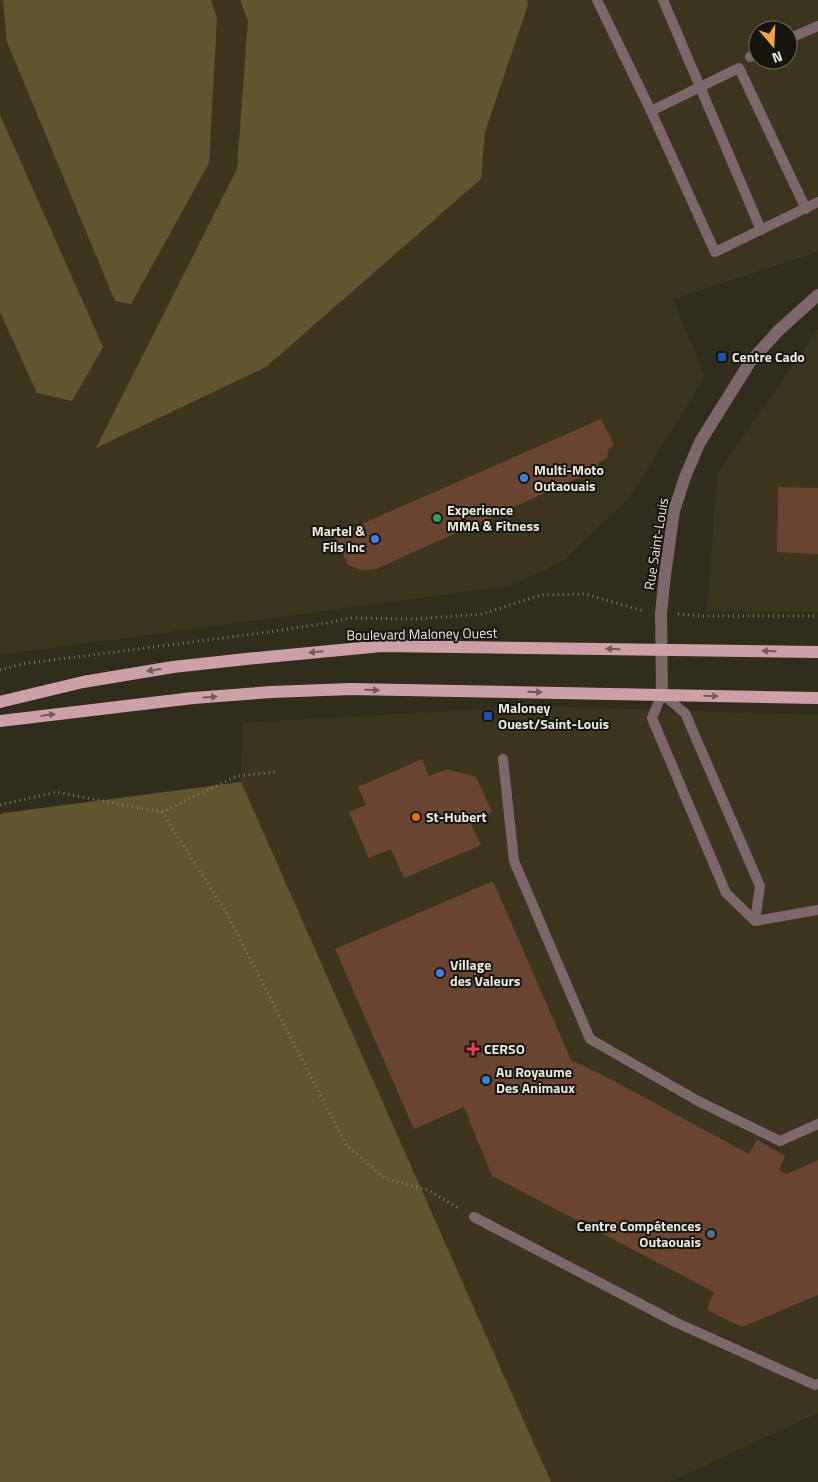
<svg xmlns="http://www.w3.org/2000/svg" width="818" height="1482" font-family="'Titillium Web',sans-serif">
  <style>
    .built { fill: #3b351e; fill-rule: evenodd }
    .green { fill: #5f5630 }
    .building { fill: #694531 }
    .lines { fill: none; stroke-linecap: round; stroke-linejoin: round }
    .path { stroke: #817e70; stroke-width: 3; stroke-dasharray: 1 4; stroke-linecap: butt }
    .service { stroke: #7c676a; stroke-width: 10 }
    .tertiary { stroke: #7c676a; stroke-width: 12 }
    .primary { stroke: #cba0a6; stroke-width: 12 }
    .oneway { fill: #705a5a }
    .transit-dot { fill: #1a4fb4; stroke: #16150d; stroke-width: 2 }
    .shop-dot { fill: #3f7fe0; stroke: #16150d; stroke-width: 2 }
    .leisure-dot { fill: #2e9e5b; stroke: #16150d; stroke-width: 2 }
    .food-dot { fill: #e8710a; stroke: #16150d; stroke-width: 2 }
    .health-dot { fill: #e0444e; stroke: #16150d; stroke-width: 2 }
    .service-dot { fill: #5c6f8a; stroke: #16150d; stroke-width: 2 }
    .labels { text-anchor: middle; stroke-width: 4; stroke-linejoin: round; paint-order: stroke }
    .poi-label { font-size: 14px; font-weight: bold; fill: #ebe9de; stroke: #16150d; text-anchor: start }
    .street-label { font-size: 14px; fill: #ebe9de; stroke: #16150d }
  </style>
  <rect width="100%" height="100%" fill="#302d1c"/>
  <g class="built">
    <path d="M0,0H818V252L673,299L705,377L629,498L563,561L509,586L0,655ZM758,30H788V60H758Z"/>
    <path d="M818,329V612L707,611L717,474Z"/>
    <path d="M536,706L818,715V1413L669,1482H551L241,782L243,723Z"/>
  </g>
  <g class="green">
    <path d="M3,0H211L217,18L209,163L131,304L115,301L7,42Z"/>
    <path d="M240,0H527L528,5L485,132L481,179L266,367L96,448L237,169L248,21Z"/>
    <path d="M0,115L103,347L72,401L37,393L0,312Z"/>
    <path d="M241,782L551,1482H0V815L4,813Z"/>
  </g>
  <g class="building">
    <path d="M601,419L614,445L609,448L607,458L599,462L596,470L376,569L361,570L348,565L334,536Z"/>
    <path d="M778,487L818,488V554L777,552Z"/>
    <path d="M422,759L429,776L447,769L476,777L492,812L470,822L481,845L404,878L391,849L369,858L349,812L366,805L358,787Z"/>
    <path d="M493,881L571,1060L608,1078L749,1154L757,1140L785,1156L779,1170L787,1174L818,1160V1295L742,1327L707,1310L714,1292L492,1176L464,1107L414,1129L335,949Z"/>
  </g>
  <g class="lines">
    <g class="path">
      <path d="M678,614L703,616H818"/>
      <path d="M0,670L22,664L269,632L327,623L350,618L416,619L482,614L541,595L585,594L637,609L645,611"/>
      <path d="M0,805L56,792L162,812L226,912L346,1145L386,1179L428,1190L460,1209"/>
      <path d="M162,812L237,776L277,772"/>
    </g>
    <g class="service">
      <path d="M597,0L651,111L715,252L818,202"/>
      <path d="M663,0L761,230"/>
      <path d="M788,39L818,26"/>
      <path d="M750,57L758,53"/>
      <path d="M651,111L739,68L806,209"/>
      <path d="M662,694L685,713L760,886L755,921L726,893L652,718Z"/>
      <path d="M503,759L514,861L590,1039L698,1101L780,1141L818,1124"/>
      <path d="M755,921L818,910"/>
      <path d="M474,1217L675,1322L815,1385L818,1384"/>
    </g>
    <path class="tertiary" d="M662,694L661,613L665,575L674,511L685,477L700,442L750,362L778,331L818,295"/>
    <g class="primary">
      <path d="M0,702L83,682L173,667L246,659L382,646L818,652"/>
      <path d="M0,721L193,698L271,692L351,689L818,698"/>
    </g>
  </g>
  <defs><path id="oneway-solid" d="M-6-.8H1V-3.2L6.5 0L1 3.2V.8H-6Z" transform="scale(1.25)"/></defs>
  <g class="oneway">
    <use href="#oneway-solid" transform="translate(613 649) rotate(-179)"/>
    <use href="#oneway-solid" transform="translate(769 651) rotate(-179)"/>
    <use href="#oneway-solid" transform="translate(316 652) rotate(175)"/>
    <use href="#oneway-solid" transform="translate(154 670) rotate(171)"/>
    <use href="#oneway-solid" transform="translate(372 690) rotate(1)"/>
    <use href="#oneway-solid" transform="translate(535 692) rotate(1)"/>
    <use href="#oneway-solid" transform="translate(711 696) rotate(1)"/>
    <use href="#oneway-solid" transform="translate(210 697) rotate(-4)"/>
    <use href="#oneway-solid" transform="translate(48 715) rotate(-7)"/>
  </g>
  <g class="transit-dot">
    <rect x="717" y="352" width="10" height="10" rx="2.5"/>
    <rect x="483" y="711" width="10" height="10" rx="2.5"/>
  </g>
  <g class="shop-dot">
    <circle cx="524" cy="478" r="5"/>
    <circle cx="375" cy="539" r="5"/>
    <circle cx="440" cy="973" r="5"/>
    <circle cx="486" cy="1080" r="5"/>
  </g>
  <circle class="leisure-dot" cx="437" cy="518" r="5"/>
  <circle class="food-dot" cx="416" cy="817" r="5"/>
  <path class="health-dot" d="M470.5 1041.5h5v5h5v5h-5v5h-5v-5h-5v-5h5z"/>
  <circle class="service-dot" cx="711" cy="1234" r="5"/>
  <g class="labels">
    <g class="poi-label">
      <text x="732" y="362">Centre Cado</text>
      <text x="534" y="475">Multi-Moto<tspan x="534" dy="16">Outaouais</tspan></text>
      <text x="447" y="515">Experience<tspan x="447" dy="16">MMA &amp; Fitness</tspan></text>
      <text x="365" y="536" text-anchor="end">Martel &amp;<tspan x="365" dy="16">Fils Inc</tspan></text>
      <text x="498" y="713">Maloney<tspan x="498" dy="16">Ouest/Saint-Louis</tspan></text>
      <text x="426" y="822">St-Hubert</text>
      <text x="450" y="970">Village<tspan x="450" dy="16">des Valeurs</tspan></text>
      <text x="484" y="1054">CERSO</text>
      <text x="496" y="1077">Au Royaume<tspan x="496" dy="16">Des Animaux</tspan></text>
      <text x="701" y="1231" text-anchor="end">Centre Compétences<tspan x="701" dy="16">Outaouais</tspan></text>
    </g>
    <g class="street-label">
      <text transform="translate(656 544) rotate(-81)" y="5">Rue Saint-Louis</text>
      <text transform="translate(422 634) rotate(-1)" y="5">Boulevard Maloney Ouest</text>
    </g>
  </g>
  <g transform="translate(773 45) rotate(161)"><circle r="24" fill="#16150d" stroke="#6b6a61"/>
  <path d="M0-4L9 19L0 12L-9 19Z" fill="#f1a640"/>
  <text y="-8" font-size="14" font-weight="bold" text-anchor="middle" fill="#ebe9de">N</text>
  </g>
</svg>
